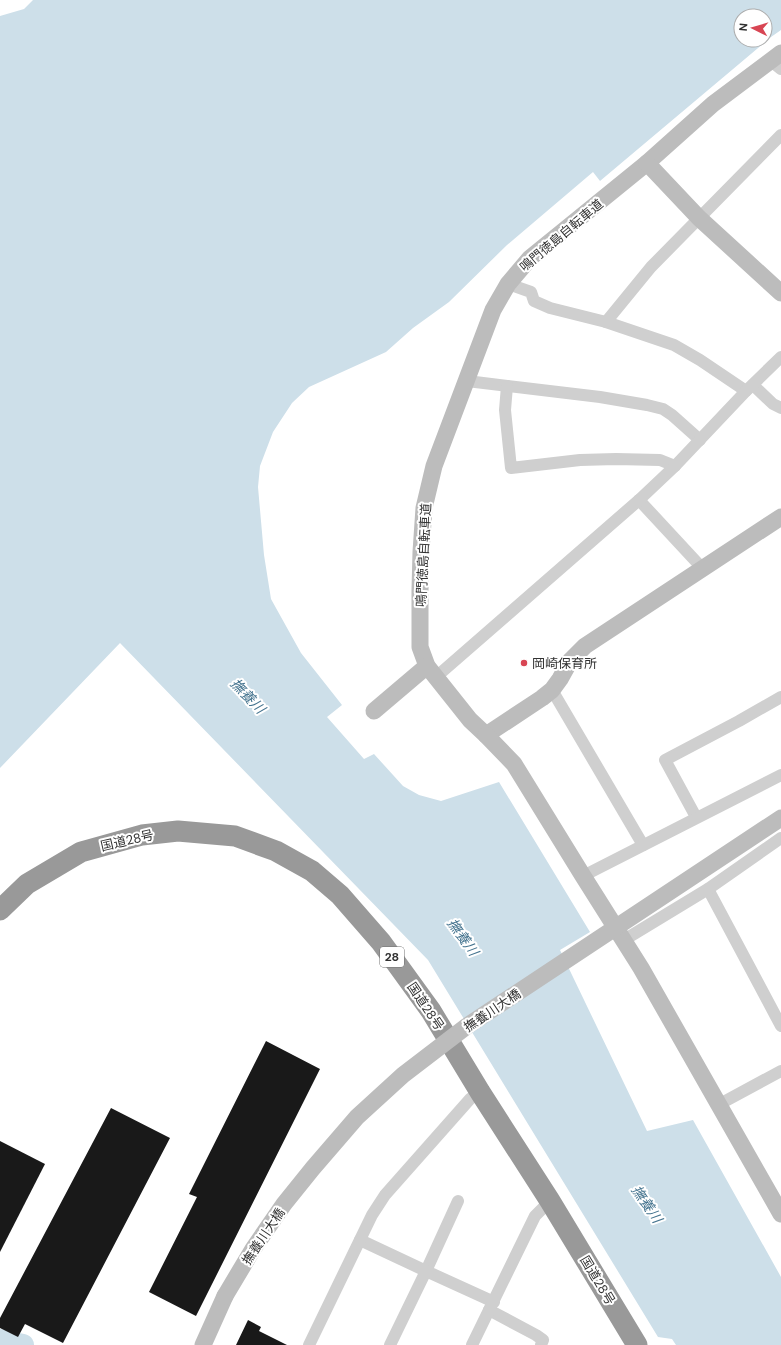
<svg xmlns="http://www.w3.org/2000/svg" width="781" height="1345" font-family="'DM Sans','Noto Sans JP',sans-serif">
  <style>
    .water { fill: #cddfe9; fill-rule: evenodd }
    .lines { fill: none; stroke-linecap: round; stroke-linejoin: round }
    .river { stroke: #cddfe9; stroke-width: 22 }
    .building { fill: #191919 }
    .street { stroke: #cfcfcf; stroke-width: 12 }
    .secondary { stroke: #bcbcbc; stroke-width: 17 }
    .highway { stroke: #999; stroke-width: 21 }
    .secondary-bridge { stroke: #bcbcbc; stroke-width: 17 }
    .poi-dot { fill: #d84553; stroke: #fff; stroke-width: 1.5 }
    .labels { text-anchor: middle; stroke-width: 4; stroke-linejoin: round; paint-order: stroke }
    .shield { fill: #fff; stroke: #707070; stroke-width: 1 }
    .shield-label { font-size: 12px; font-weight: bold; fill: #323232 }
    .street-label { font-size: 13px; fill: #323232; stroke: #fff }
    .poi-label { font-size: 13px; fill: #323232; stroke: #fff; text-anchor: start }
    .water-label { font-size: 14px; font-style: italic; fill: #45748f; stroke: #fff }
  </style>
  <rect width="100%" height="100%" fill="#fff"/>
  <path class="water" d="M33,0H781V30L771,37L600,181L593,172L507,245L449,302L413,328L386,352L309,387L292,403L273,432L260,466L258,487L264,555L271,599L301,653L342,705L327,717L364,759L374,754L403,786L419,795L441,801L499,782L590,932L560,950L647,1131L693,1120L781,1277V1345H676L672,1339L658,1337L428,960L120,643L0,768V16L24,9ZM741,16H765V40H741Z"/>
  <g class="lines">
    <path class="river" d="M0,1340L23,1345"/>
  </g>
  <g class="building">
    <path d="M266,1041L320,1069L196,1316L149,1292L197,1197L189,1194Z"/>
    <path d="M111,1108L170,1138L63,1343L25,1324L18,1337L0,1328V1318Z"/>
    <path d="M0,1141L45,1164L0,1252Z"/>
    <path d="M248,1320L261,1327L259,1331L287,1345H236Z"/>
  </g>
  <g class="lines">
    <g class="street">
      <path d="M771,61L781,69"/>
      <path d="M508,284L531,292L534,301L550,308L606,322L674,345L700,360L746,391"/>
      <path d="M606,322L651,267L781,135"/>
      <path d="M467,381L600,397L647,405L663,409L672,415L700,440"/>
      <path d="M753,385L773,404L781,408"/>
      <path d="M507,386L505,410L511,468L580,460L616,459L660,460L675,466"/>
      <path d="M639,500L703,569"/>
      <path d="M436,677L639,500L675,466L746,391L781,357"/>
      <path d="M552,690L643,845"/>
      <path d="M696,817L665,760L739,721L781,697"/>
      <path d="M583,876L781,775"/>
      <path d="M708,889L781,1026"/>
      <path d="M624,940L708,889L781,838"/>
      <path d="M718,1105L781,1071"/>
      <path d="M458,1201L426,1271L494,1302"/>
      <path d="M360,1240L426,1271L390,1345"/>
      <path d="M489,1310L536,1335L543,1340L541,1345"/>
      <path d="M309,1345L372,1215L385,1195L470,1099L480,1092"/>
      <path d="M472,1345L535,1216L550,1201"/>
    </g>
    <g class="secondary">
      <path d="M781,53L713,104L647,163L530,258L508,284L493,310L434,466L424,508L421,552L420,590V647L427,666L470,720L486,735L542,698L552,690L560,679L570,661L585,646L781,517"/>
      <path d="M647,163L699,218L781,293"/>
      <path d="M374,711L427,666"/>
      <path d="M486,735L514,764L583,876L641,968L781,1214"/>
      <path d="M203,1345L225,1296"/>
    </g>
    <path class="highway" d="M0,910L27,884L81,852L142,835L178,831L235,836L276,851L312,871L340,895L381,942L431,1011L480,1092L550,1201L637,1345"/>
    <path class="secondary-bridge" d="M225,1296L253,1249L284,1204L313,1168L357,1117L403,1075L467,1026L781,818"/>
  </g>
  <circle class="poi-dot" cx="524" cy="663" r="4"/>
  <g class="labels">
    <rect class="shield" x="380" y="947" width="24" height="20" rx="3"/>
    <g class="shield-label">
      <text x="392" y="961">28</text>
    </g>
    <g class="street-label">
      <text transform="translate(561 235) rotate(-40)" y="5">鳴門徳島自転車道</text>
      <text transform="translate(423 555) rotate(-87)" y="5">鳴門徳島自転車道</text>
      <text transform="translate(127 840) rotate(-13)" y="5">国道28号</text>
      <text transform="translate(426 1006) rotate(56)" y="5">国道28号</text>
      <text transform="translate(492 1010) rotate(-34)" y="5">撫養川大橋</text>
      <text transform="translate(263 1236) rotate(-56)" y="5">撫養川大橋</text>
      <text transform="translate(598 1280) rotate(59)" y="5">国道28号</text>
    </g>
    <g class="poi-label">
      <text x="532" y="668">岡崎保育所</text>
    </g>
    <g class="water-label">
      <text transform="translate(248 696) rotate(46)" y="5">撫養川</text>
      <text transform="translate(463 937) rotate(55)" y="5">撫養川</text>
      <text transform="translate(647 1204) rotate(56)" y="5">撫養川</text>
    </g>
  </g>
  <g transform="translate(753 28) rotate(275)"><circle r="19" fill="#ffffff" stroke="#adadad"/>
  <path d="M0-3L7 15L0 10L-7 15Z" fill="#d84553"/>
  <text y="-6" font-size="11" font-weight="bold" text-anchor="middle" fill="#323232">N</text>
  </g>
</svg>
